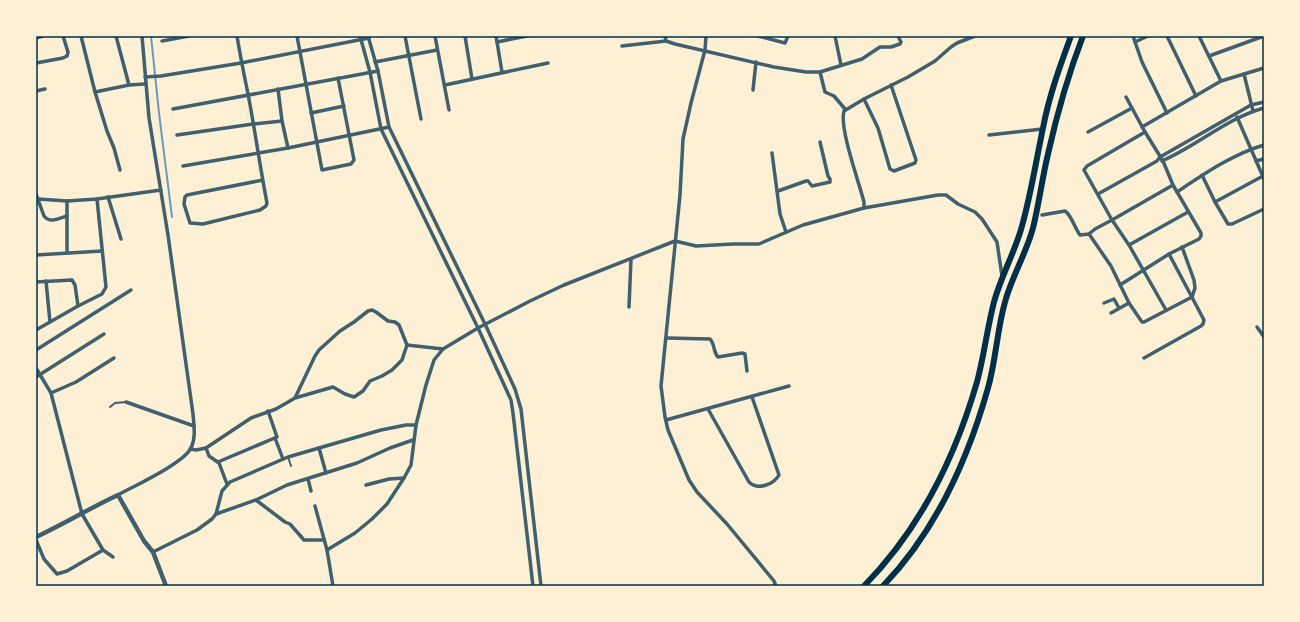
<svg xmlns="http://www.w3.org/2000/svg" width="1300" height="622" font-family="'Zilla Slab',serif">
  <style>
    .lines { fill: none; stroke-linecap: round; stroke-linejoin: round }
    .stream { stroke: #669bbc; stroke-width: 2 }
    .service { stroke: #3f606c; stroke-width: 2 }
    .minor { stroke: #3f606c; stroke-width: 3.5 }
    .tertiary { stroke: #3f606c; stroke-width: 4.5 }
    .trunk { stroke: #003049; stroke-width: 6 }
    .neatline { fill: none; stroke: #003049; stroke-width: 1.5 }
  </style>
  <rect width="100%" height="100%" fill="#fdf0d5"/>
  <g class="lines">
    <path class="stream" d="M151,36L159,113L172,217"/>
    <g class="service">
      <path d="M110,407L115,403L126,402"/>
      <path d="M288,457L291,466"/>
    </g>
    <g class="minor">
      <path d="M81,36L95,92L129,85L145,84"/>
      <path d="M116,36L129,85"/>
      <path d="M237,36C240,55 244,74 248,94C255,130 260,167 267,203L266,206L260,210L203,224L190,223L184,204L185,197L187,195L263,180"/>
      <path d="M297,36L322,170L351,164L354,160L338,78"/>
      <path d="M360,36L370,72L381,129L478,328L511,400L513,413L533,586"/>
      <path d="M368,36L378,71L389,127L485,324L515,389L521,409L541,586"/>
      <path d="M405,36L421,119"/>
      <path d="M435,36L449,110"/>
      <path d="M465,36L472,79"/>
      <path d="M496,36L502,72"/>
      <path d="M665,36L666,41L675,44L774,67L806,72H820L862,59L880,47H891L900,44L901,42L898,36"/>
      <path d="M706,36L705,50L691,103L683,139L680,195L661,386L665,417L668,430L689,480L697,492L727,524L774,581L776,586"/>
      <path d="M758,36L785,43L788,36"/>
      <path d="M835,36L841,65"/>
      <path d="M1133,36L1142,62L1167,113"/>
      <path d="M1167,36L1196,96"/>
      <path d="M1199,36L1221,81"/>
      <path d="M36,38L43,36"/>
      <path d="M162,41L189,36"/>
      <path d="M497,42L527,36"/>
      <path d="M1135,42L1148,36"/>
      <path d="M622,46L666,41"/>
      <path d="M1209,56L1264,36"/>
      <path d="M375,62L437,50"/>
      <path d="M36,63L63,58L67,56L68,52L63,36"/>
      <path d="M820,72L825,92L834,96L845,109"/>
      <path d="M1244,74L1253,111"/>
      <path d="M145,77L161,76L241,63L369,38"/>
      <path d="M445,85L548,63"/>
      <path d="M278,89L282,121L288,148"/>
      <path d="M753,90L756,62"/>
      <path d="M36,91L45,89"/>
      <path d="M95,92L107,131L114,148L120,170"/>
      <path d="M864,99L878,128L890,169L894,171L915,163L916,160L891,85"/>
      <path d="M173,109L378,71"/>
      <path d="M311,113L344,106"/>
      <path d="M1237,117L1264,179"/>
      <path d="M1142,127L1221,81L1264,68"/>
      <path d="M1088,132L1132,108"/>
      <path d="M1145,132L1087,166L1084,170L1112,220L1129,245L1166,310"/>
      <path d="M177,135L253,124L282,121"/>
      <path d="M989,135L1042,129"/>
      <path d="M772,153L780,214L786,232"/>
      <path d="M1162,161C1197,146 1227,118 1264,108"/>
      <path d="M1256,161L1264,159"/>
      <path d="M183,166L288,148L389,127"/>
      <path d="M1202,175L1215,202L1228,224H1232L1264,209"/>
      <path d="M778,191L806,181H808L812,186L830,182V179L828,176L820,142"/>
      <path d="M1177,192C1204,174 1233,154 1264,145"/>
      <path d="M36,194L44,216C50,224 60,218 67,216"/>
      <path d="M1098,194L1157,161L1160,157L1251,105L1264,102"/>
      <path d="M108,197L121,239"/>
      <path d="M38,199L67,201L97,199L161,190"/>
      <path d="M67,201V253"/>
      <path d="M1215,202L1263,176"/>
      <path d="M864,208L938,195H946L958,204L975,212L982,219L997,242L1002,276"/>
      <path d="M1042,215L1065,211C1072,216 1074,227 1080,235L1089,234L1095,229L1112,220L1173,185"/>
      <path d="M1089,234L1111,266L1129,303L1142,322H1144L1192,297L1195,288L1194,280L1182,247"/>
      <path d="M1129,245L1188,212"/>
      <path d="M36,255L102,251"/>
      <path d="M46,281L50,322"/>
      <path d="M36,282L72,280L75,285L78,306"/>
      <path d="M1120,285L1169,254L1199,239L1201,236V233L1173,185L1163,161L1145,132L1126,97"/>
      <path d="M1104,303L1114,299L1119,308"/>
      <path d="M629,307L631,259"/>
      <path d="M1111,313L1129,303"/>
      <path d="M1257,327L1264,337"/>
      <path d="M36,330L78,306L102,294L106,287L97,199"/>
      <path d="M667,338L710,339C715,344 713,352 718,357L742,353L745,354L747,371"/>
      <path d="M407,345L443,349"/>
      <path d="M36,350L131,290"/>
      <path d="M1144,358L1201,326L1203,324L1204,320L1169,254"/>
      <path d="M36,368L51,393L82,514L103,550L113,557"/>
      <path d="M36,377L104,334"/>
      <path d="M51,393L76,382L114,358"/>
      <path d="M126,402L194,426"/>
      <path d="M708,409L749,482C758,491 774,484 779,475L752,397"/>
      <path d="M666,420L789,386"/>
      <path d="M275,438L283,459"/>
      <path d="M206,448L209,456L219,463L227,484"/>
      <path d="M319,448L326,473"/>
      <path d="M190,449L196,450L206,448L251,418L276,409L295,398L315,356L319,350L340,331L354,322L368,311L372,310L376,312L388,321L395,322L399,325L407,345L402,360L392,370L382,376L370,381L363,391L354,397L345,394L333,387L295,398"/>
      <path d="M218,462L277,437L268,411"/>
      <path d="M308,479L311,491"/>
      <path d="M366,485L389,479L404,478"/>
      <path d="M118,495C134,486 184,463 191,448C196,438 194,426 193,414L168,235L149,118L142,36"/>
      <path d="M256,500L285,522L290,524L304,540H324"/>
      <path d="M315,506L327,550L333,586"/>
      <path d="M216,514L256,500L287,485L357,463L390,448L413,440"/>
      <path d="M36,540L44,559L57,574L67,571L103,550"/>
      <path d="M327,550L355,533L372,519L387,504L404,478L411,465L416,425L426,385L434,360L443,349L478,328L530,301L564,285L675,241L696,246L733,244H759L803,225L864,208V202C859,182 839,128 844,111L864,99L908,77L935,61L951,47L957,43L975,36"/>
      <path d="M153,552L197,530L212,519L216,514L222,491L230,482L288,457L381,430L406,425H416"/>
    </g>
    <path class="tertiary" d="M36,537C64,524 90,508 118,495L144,541L153,552L166,586"/>
    <g class="trunk">
      <path d="M864,586C919,530 955,458 977,382C984,356 987,329 994,302C1001,276 1015,252 1022,226C1031,194 1036,161 1043,128C1049,96 1060,66 1071,36"/>
      <path d="M883,586C935,532 968,459 988,388C996,360 997,330 1005,302C1012,276 1026,254 1033,228C1039,204 1042,179 1048,154C1057,114 1068,75 1083,36"/>
    </g>
  </g>
  <rect width="1300" height="622" fill="none" stroke="#fdf0d5" stroke-width="74"/>
  <rect x="37" y="37" width="1226" height="548" class="neatline"/>
</svg>
